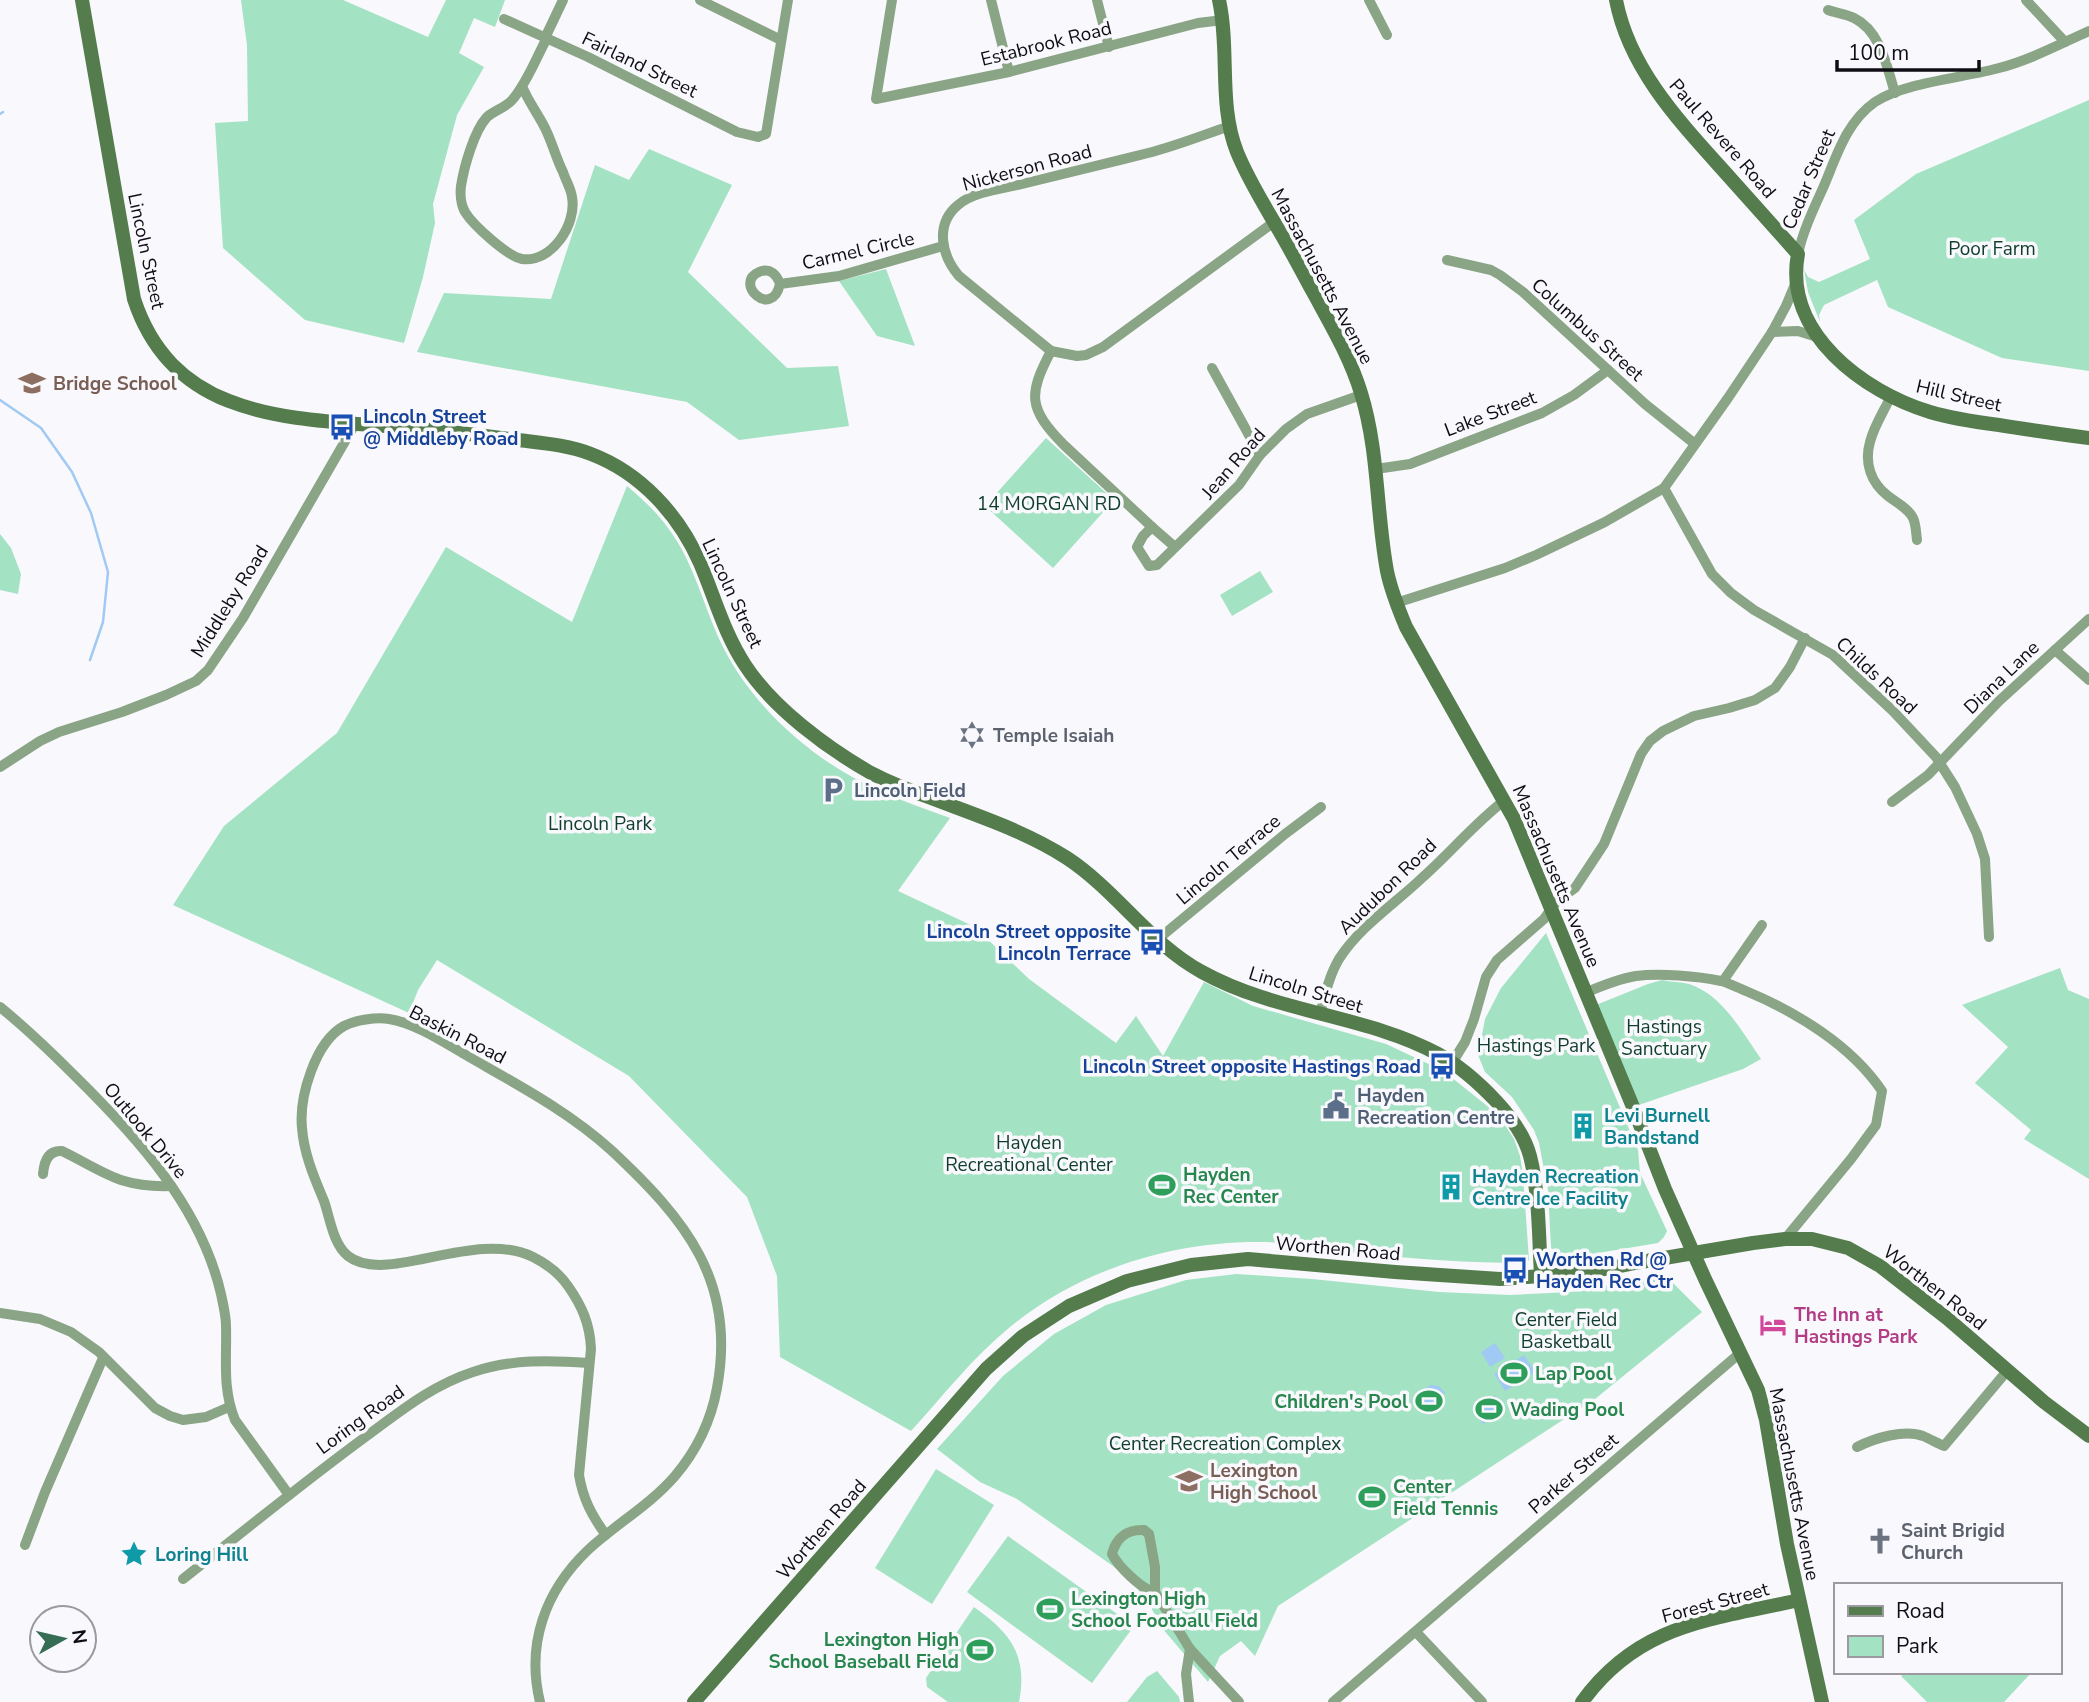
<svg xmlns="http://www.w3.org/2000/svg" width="2089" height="1702" font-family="'Nunito Sans',sans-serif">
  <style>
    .green { fill: #a3e2c2 }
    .water { fill: #a0caf3 }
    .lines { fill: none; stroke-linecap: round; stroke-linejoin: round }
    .stream { stroke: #a0caf3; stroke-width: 2.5 }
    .street { stroke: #89a585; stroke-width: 10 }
    .secondary { stroke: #547c4d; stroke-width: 14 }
    .labels { text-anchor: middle; stroke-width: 7; stroke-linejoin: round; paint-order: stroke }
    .street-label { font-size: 19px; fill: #100e15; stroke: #f9f8fc }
    .park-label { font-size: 19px; fill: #0f3e2b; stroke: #f9f8fc }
    .education-label { font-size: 19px; font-weight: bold; fill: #785e54; stroke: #f9f8fc; text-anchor: start }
    .transit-label { font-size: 19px; font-weight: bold; fill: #164399; stroke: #f9f8fc; text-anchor: start }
    .worship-label { font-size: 19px; font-weight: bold; fill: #5b616d; stroke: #f9f8fc; text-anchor: start }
    .service-label { font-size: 19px; font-weight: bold; fill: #4e5e75; stroke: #f9f8fc; text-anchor: start }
    .culture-label { font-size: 19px; font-weight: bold; fill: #0d838f; stroke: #f9f8fc; text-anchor: start }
    .leisure-label { font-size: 19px; font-weight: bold; fill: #27864d; stroke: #f9f8fc; text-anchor: start }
    .hotel-label { font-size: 19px; font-weight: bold; fill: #b23c85; stroke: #f9f8fc; text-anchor: start }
  </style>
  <rect width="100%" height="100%" fill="#f9f8fc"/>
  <g class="green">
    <path d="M241,0H343L428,37L446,0H505L495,27L474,18L459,53L484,67L457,115L433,204L435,223L423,277L404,343L305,320L223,248L215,123L248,121L247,45Z"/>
    <path d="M2089,100V371L2002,358L1888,307L1877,280L1824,305L1819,315L1820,322L1808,292L1804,270L1808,277L1819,282L1870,259L1854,220L1916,174Z"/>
    <path d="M649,149L732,185L688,272L787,368L838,366L849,426L739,440L687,402L417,352L444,293L551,299L595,165L629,180Z"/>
    <path d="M886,269L915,346L877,336L839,281Z"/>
    <path d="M1046,438L1114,500L1053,568L985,506Z"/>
    <path d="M627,486C642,499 657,512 668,528C695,563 704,610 724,649C756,711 817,763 880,791C902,801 926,809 950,818L898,891L975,927L1029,979L1116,1043L1136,1016L1163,1056L1204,982L1253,1006L1386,1044L1433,1066L1456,1081L1486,1105L1501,1119L1514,1139L1520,1156L1523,1175L1529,1260L1526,1263C1469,1263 1413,1259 1356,1253C1325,1249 1293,1242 1261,1242C1172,1241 1079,1270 1010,1327C973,1357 943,1396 911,1431L780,1357L777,1276L747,1197L629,1076L437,960L418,990L409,1013L173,905L224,826L337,733L446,547L572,622Z"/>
    <path d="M0,534L11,548L21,574L18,594L0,590Z"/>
    <path d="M1260,571L1273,592L1232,616L1220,595Z"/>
    <path d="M1546,933L1638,1150L1640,1173L1667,1231L1664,1237L1658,1243L1556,1260L1551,1247L1548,1190L1539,1143L1534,1130L1512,1097L1485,1072L1478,1055L1485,1019L1501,988Z"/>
    <path d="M2060,968L2068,990L2089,999V1179L2024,1139L2031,1130L1975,1083L2008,1047L1962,1005Z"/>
    <path d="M1662,980C1671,982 1681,982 1689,984C1723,995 1742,1032 1761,1059L1743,1069L1633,1107L1591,1007L1648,984Z"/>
    <path d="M1236,1274L1312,1279L1439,1292L1510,1295L1571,1292L1642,1279L1663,1278L1671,1281L1702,1312L1595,1399L1278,1606L1255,1656L1241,1641L1220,1656L1208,1682L1162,1628L1148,1602L1132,1582L1113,1566L1017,1499L980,1482L937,1449L1003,1376L1054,1334L1106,1305L1186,1280Z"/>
    <path d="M936,1469L994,1505L932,1604L875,1568Z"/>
    <path d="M1008,1536L1134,1626L1092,1683L967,1592Z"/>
    <path d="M974,1607C1011,1633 1028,1656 1019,1702H948L927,1687L926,1678Z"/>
    <path d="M1157,1671L1179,1697L1180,1702H1127L1147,1677Z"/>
    <path d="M1907,1672H2031V1673L2004,1702H1927L1901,1676Z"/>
  </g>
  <g class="water">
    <path d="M1495,1343L1505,1358L1490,1367L1481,1352Z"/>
    <path d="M1524,1355L1535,1372L1505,1391L1494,1374Z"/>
    <path d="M1431,1385L1439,1386L1445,1393L1435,1399L1441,1408L1430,1415L1421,1398L1423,1390Z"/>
    <path d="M1495,1395L1505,1410L1483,1424L1473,1409Z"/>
  </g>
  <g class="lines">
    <g class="stream">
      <path d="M0,114L3,112"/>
      <path d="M0,400L41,428L72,472L91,513L108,572L103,622L90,660"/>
    </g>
    <g class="street">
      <path d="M700,0L781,40"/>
      <path d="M892,0L876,99L1009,72L1198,23L1223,20"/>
      <path d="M991,0L1009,72"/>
      <path d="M1097,0L1109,47"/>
      <path d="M1369,0L1387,35"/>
      <path d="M2026,0L2065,42"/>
      <path d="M1828,10C1836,13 1846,14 1854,18C1881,31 1887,68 1895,93"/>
      <path d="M504,19L588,57L737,132L758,137L766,134L788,0"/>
      <path d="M545,38L563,0"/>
      <path d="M522,86C528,101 538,114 545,128C552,142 556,158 563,172C566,181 571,189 572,197C577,224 552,263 522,259C507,256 473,225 465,212C461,205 460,194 461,186C464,167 474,131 487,117C495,110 507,107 513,99C528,81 536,58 547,38"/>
      <path d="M1230,126C1203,135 1176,146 1148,153C1105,164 1062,174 1018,185C1000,189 973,192 958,205C934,225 942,256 959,276L1051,351L1077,356L1086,355L1103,347L1274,222"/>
      <path d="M1798,254C1803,231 1813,210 1823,188C1836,158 1846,122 1875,102C1905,82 1963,78 1999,68C2030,60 2060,44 2089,31"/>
      <path d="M1447,260L1491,270L1500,275L1523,292L1645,404L1695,444"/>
      <path d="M780,284C772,320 733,283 759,272C770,267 777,275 780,284L839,276L943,246"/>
      <path d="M1772,332L1798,331L1817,337"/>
      <path d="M1051,351C1028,395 1028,408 1064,445L1152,527"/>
      <path d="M1212,368L1260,455"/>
      <path d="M1891,396C1884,411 1874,426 1870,442C1864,463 1871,483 1888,496C1897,503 1908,508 1913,518C1916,524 1916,533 1917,540"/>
      <path d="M1376,469L1410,464L1542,413L1574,395L1608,370"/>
      <path d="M1664,488L1712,574L1731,593L1754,610L1833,655L1893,711L1936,757L1955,787L1977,834L1985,859L1989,937"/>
      <path d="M1175,547L1152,527L1143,536L1137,547L1149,566L1157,565L1239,485L1260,455L1286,429L1307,414L1361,395"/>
      <path d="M1396,603L1505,568L1536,555L1605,522L1664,488L1728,398L1772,332L1786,306L1796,282"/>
      <path d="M2055,650L2089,680"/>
      <path d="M0,767L40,741L59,732L122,712L166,695L196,681L208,670L243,618L355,424"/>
      <path d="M1892,802L1928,775L1999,701L2089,619"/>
      <path d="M1157,940L1285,834L1321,807"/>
      <path d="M1723,981L1762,925"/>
      <path d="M1585,993C1601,986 1618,979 1636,976C1660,973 1697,976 1721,981C1729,983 1738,988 1746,991C1796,1012 1851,1045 1882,1091L1876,1125L1851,1159L1785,1239"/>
      <path d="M0,1007C26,1028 51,1052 75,1076C137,1137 201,1207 221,1294C223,1304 226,1315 226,1326C227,1359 222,1388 235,1420L289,1495"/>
      <path d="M1320,1014C1325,995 1329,976 1339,959C1360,926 1396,903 1423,877C1451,852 1475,823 1505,800"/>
      <path d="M1452,1063L1465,1042L1474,1019L1486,977L1497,960L1544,919L1557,901L1575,888L1604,844L1641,754L1650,741L1663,731L1694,716L1729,708L1755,700L1775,688L1790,667L1805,638"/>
      <path d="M43,1174C44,1162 48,1150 62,1151C105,1172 120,1188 171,1186"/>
      <path d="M0,1313L40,1319L71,1332L99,1352L155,1408L170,1416L183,1420L206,1417L229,1407"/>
      <path d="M1857,1447C1875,1438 1904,1429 1923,1436C1930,1439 1937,1443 1944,1446L2007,1371"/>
      <path d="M25,1545L45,1492L103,1358"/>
      <path d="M183,1579C244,1531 305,1481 368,1435C402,1410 433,1385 473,1372C511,1359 550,1360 589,1363"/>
      <path d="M1155,1592C1142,1590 1118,1566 1112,1554C1116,1538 1127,1529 1144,1530L1149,1534L1155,1567V1592L1190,1649L1239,1702"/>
      <path d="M1416,1632L1482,1702"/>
      <path d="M540,1702C526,1644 545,1591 588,1550C616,1524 650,1505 675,1476C697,1450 711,1421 717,1388C737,1281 685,1219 611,1150C569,1112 520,1086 471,1058C448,1045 416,1023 389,1019C376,1017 355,1020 344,1026C315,1042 299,1097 302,1128C304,1154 314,1177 324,1201C330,1218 333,1244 348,1256C386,1286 474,1228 533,1257C547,1264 559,1273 568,1286C582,1306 590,1324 591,1349L579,1475C583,1499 592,1516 606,1535"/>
      <path d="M1189,1702L1186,1674L1190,1649"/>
      <path d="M1333,1702L1740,1353"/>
    </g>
    <g class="secondary">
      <path d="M82,0L134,299C174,421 291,418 398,427C438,430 478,435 518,440C542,443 568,445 591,454C641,473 679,515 700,563C715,598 724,633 745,665C773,708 827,748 871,773C890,783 911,791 931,798C978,816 1025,831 1067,858C1117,891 1150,944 1202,972C1276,1013 1366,1015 1438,1054C1460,1066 1479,1083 1496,1101C1511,1117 1524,1134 1530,1156C1539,1190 1539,1240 1541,1276"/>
      <path d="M1219,0C1230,50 1218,104 1237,152C1248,179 1263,203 1277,227C1290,249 1301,270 1313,292C1331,325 1350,357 1361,393C1379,451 1376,512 1387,571C1391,591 1398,608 1406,627L1514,819L1633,1107L1665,1189L1705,1279L1758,1390L1766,1420L1787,1544L1822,1702"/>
      <path d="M1616,0C1629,68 1678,120 1723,170C1748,198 1773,226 1798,254C1783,333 1864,392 1930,412C1953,419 1976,422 1999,425C2029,430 2059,434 2089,438"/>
      <path d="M694,1702L986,1369L1023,1336L1069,1306L1127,1281L1191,1265L1248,1259L1395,1272L1500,1279L1585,1273L1635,1263L1753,1243L1785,1239H1812L1848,1248L1880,1266L1948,1319L2044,1402L2089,1436"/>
      <path d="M1582,1702C1639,1623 1712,1620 1799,1600"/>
    </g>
  </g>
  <defs>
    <g id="school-bare" transform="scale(2.1)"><path d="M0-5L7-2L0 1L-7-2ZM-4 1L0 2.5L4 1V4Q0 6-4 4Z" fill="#8d6e63" stroke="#f9f8fc" stroke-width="2.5" paint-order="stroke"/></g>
    <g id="bus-bare" transform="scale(2.1)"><path d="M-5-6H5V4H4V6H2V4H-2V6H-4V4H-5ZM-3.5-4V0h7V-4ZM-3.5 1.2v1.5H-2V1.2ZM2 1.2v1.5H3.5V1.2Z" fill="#1a4fb4" stroke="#f9f8fc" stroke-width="2.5" paint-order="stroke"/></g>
    <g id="synagogue-bare" transform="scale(2.1)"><path d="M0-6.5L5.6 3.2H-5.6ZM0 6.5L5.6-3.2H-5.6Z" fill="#6b7280" stroke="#f9f8fc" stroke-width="2.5" paint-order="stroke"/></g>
    <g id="parking-bare" transform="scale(2.1)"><path d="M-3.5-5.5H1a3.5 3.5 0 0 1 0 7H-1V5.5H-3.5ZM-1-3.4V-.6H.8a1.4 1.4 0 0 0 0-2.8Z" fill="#5c6f8a" stroke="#f9f8fc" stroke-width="2.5" paint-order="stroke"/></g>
    <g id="civic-bare" transform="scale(2.1)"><path d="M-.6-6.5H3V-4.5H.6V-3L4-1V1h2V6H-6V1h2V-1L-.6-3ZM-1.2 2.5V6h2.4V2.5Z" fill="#5c6f8a" stroke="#f9f8fc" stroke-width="2.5" paint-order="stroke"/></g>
    <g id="building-bare" transform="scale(2.1)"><path d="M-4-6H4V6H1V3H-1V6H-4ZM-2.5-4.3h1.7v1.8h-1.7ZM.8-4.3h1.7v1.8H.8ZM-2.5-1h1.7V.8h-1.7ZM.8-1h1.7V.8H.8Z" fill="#0f9aa8" stroke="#f9f8fc" stroke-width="2.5" paint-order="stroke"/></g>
    <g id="stadium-bare" transform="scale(2.1)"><path d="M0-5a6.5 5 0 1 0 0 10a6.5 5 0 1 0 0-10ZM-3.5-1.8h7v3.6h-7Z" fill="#2e9e5b" stroke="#f9f8fc" stroke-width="2.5" paint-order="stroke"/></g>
    <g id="hotel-bare" transform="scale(2.1)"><path d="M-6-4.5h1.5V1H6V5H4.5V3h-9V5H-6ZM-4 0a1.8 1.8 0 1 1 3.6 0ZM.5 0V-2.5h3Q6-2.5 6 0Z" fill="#d1479c" stroke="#f9f8fc" stroke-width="2.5" paint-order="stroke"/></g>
    <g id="church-bare" transform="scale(2.1)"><path d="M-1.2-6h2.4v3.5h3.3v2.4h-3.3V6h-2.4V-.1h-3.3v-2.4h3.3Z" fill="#6b7280" stroke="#f9f8fc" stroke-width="2.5" paint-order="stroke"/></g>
    <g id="sight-bare" transform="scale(2.1)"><path d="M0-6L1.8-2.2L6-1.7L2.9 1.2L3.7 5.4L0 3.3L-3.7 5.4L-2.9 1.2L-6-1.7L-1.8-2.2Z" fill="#0f9aa8" stroke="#f9f8fc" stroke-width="2.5" paint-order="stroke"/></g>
  </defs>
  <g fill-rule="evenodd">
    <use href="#school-bare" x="32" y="383"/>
    <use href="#bus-bare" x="342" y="427"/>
    <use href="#synagogue-bare" x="972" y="735"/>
    <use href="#parking-bare" x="833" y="790"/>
    <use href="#bus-bare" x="1152" y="942"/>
    <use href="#bus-bare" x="1442" y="1066"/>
    <use href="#civic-bare" x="1336" y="1106"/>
    <use href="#building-bare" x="1583" y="1126"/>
    <use href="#stadium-bare" x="1162" y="1185"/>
    <use href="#building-bare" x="1451" y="1187"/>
    <use href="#bus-bare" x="1515" y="1270"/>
    <use href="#hotel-bare" x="1773" y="1325"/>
    <use href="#stadium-bare" x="1514" y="1373"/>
    <use href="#stadium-bare" x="1429" y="1401"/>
    <use href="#stadium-bare" x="1489" y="1409"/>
    <use href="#school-bare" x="1189" y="1481"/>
    <use href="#stadium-bare" x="1372" y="1497"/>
    <use href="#church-bare" x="1880" y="1541"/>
    <use href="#sight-bare" x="134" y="1554"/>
    <use href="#stadium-bare" x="1050" y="1609"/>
    <use href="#stadium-bare" x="980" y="1650"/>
  </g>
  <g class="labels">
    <g class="street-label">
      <text transform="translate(1046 43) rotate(-14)" y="7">Estabrook Road</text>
      <text transform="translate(640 64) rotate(26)" y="7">Fairland Street</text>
      <text transform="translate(1723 138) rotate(49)" y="7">Paul Revere Road</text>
      <text transform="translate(1027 167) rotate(-15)" y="7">Nickerson Road</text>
      <text transform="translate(1808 179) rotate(-67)" y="7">Cedar Street</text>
      <text transform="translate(858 250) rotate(-13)" y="7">Carmel Circle</text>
      <text transform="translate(147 251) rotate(78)" y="7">Lincoln Street</text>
      <text transform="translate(1323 276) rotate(62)" y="7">Massachusetts Avenue</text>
      <text transform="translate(1588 329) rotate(42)" y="7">Columbus Street</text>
      <text transform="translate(1959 395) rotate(13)" y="7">Hill Street</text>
      <text transform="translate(1490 413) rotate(-21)" y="7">Lake Street</text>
      <text transform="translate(1233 463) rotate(-49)" y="7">Jean Road</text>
      <text transform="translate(733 593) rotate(65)" y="7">Lincoln Street</text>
      <text transform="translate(229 601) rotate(-58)" y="7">Middleby Road</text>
      <text transform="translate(1877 675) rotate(43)" y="7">Childs Road</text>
      <text transform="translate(2001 677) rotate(-44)" y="7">Diana Lane</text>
      <text transform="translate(1228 859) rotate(-40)" y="7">Lincoln Terrace</text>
      <text transform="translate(1557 876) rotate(67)" y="7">Massachusetts Avenue</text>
      <text transform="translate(1387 886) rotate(-44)" y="7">Audubon Road</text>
      <text transform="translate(1306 989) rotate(17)" y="7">Lincoln Street</text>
      <text transform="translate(458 1034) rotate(27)" y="7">Baskin Road</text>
      <text transform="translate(146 1130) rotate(50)" y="7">Outlook Drive</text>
      <text transform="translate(1338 1248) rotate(5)" y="7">Worthen Road</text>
      <text transform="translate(1935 1287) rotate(38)" y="7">Worthen Road</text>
      <text transform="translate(360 1419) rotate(-36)" y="7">Loring Road</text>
      <text transform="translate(1573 1473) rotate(-41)" y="7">Parker Street</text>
      <text transform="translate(1795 1484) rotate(79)" y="7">Massachusetts Avenue</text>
      <text transform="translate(821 1529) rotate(-49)" y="7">Worthen Road</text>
      <text transform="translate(1715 1602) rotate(-15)" y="7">Forest Street</text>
    </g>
    <g class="park-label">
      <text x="1992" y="255">Poor Farm</text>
      <text x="1049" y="510">14 MORGAN RD</text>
      <text x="600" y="830">Lincoln Park</text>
      <text x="1664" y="1033">Hastings<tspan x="1664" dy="22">Sanctuary</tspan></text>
      <text x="1536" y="1052">Hastings Park</text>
      <text x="1029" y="1149">Hayden<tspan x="1029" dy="22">Recreational Center</tspan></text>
      <text x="1566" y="1326">Center Field<tspan x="1566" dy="22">Basketball</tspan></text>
      <text x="1225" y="1450">Center Recreation Complex</text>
    </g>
    <g class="education-label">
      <text x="53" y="390">Bridge School</text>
      <text x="1210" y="1477">Lexington<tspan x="1210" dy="22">High School</tspan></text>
    </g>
    <g class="transit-label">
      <text x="363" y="423">Lincoln Street<tspan x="363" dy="22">@ Middleby Road</tspan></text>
      <text x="1131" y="938" text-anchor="end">Lincoln Street opposite<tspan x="1131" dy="22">Lincoln Terrace</tspan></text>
      <text x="1421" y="1073" text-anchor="end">Lincoln Street opposite Hastings Road</text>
      <text x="1536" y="1266">Worthen Rd @<tspan x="1536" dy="22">Hayden Rec Ctr</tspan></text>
    </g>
    <g class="worship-label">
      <text x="993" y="742">Temple Isaiah</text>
      <text x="1901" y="1537">Saint Brigid<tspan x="1901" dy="22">Church</tspan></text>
    </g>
    <g class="service-label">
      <text x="854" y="797">Lincoln Field</text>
      <text x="1357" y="1102">Hayden<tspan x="1357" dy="22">Recreation Centre</tspan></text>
    </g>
    <g class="culture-label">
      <text x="1604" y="1122">Levi Burnell<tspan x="1604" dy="22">Bandstand</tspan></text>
      <text x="1472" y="1183">Hayden Recreation<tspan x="1472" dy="22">Centre Ice Facility</tspan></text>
      <text x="155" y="1561">Loring Hill</text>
    </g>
    <g class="leisure-label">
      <text x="1183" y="1181">Hayden<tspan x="1183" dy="22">Rec Center</tspan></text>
      <text x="1535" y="1380">Lap Pool</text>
      <text x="1408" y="1408" text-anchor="end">Children's Pool</text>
      <text x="1510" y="1416">Wading Pool</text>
      <text x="1393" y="1493">Center<tspan x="1393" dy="22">Field Tennis</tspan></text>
      <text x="1071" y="1605">Lexington High<tspan x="1071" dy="22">School Football Field</tspan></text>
      <text x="959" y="1646" text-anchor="end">Lexington High<tspan x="959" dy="22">School Baseball Field</tspan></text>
    </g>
    <g class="hotel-label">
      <text x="1794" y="1321">The Inn at<tspan x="1794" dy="22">Hastings Park</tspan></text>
    </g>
  </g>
  <rect x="1834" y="1583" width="228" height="91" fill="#f9f8fc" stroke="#9c9aa0" stroke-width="2"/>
  <rect x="1848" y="1606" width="35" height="10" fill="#547c4d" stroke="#9c9aa0" stroke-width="2"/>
  <text x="1896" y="1618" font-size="21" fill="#100e15">Road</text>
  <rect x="1848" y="1636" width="35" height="21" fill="#a3e2c2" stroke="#9c9aa0" stroke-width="2"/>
  <text x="1896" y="1653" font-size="21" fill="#100e15">Park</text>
  <g transform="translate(63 1639) rotate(82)"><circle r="33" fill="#f9f8fc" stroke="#9c9aa0" stroke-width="2"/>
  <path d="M0-5L12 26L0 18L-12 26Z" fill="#356d55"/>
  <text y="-10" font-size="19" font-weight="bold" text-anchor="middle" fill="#100e15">N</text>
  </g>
  <path d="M1837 60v10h142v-10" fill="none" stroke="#100e15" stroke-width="3.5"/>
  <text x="1848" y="60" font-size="21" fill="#100e15" stroke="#f9f8fc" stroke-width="5" paint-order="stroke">100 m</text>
</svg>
